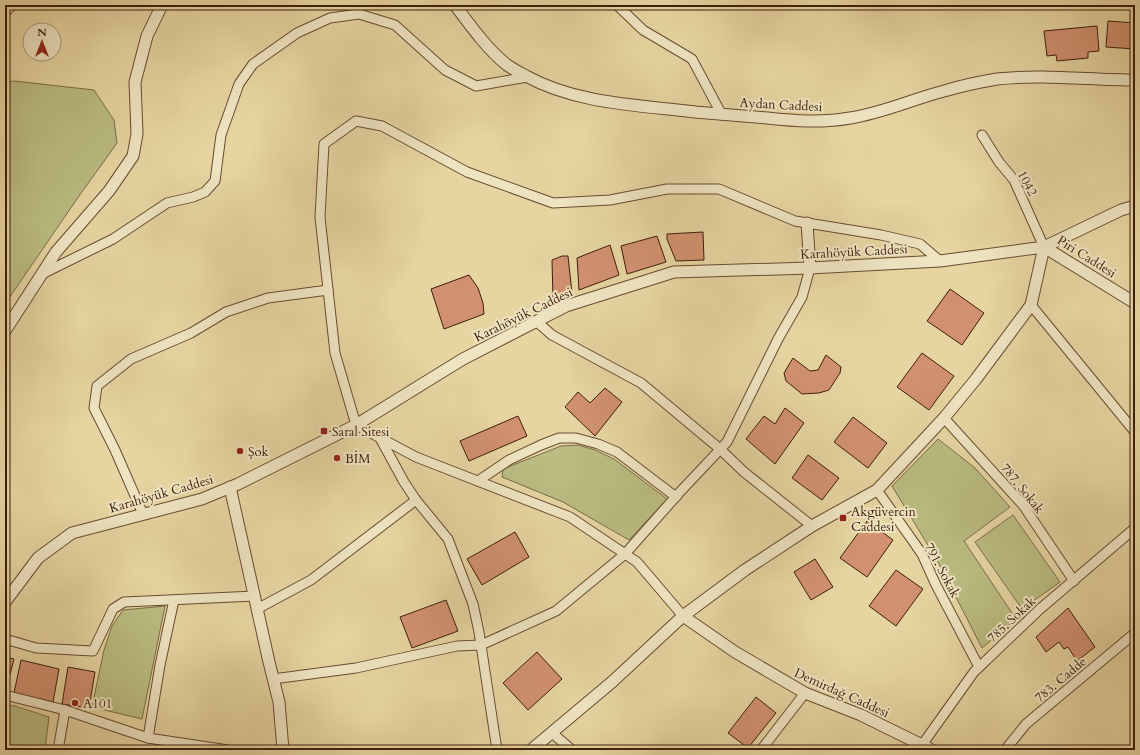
<svg xmlns="http://www.w3.org/2000/svg" width="1140" height="755" font-family="Cardo,serif">
  <style>
    .green { fill: #babc81; stroke: #7c6c46 }
    .building { fill: #d19170; stroke: #3e1d0b }
    .lines { fill: none; stroke-linecap: round; stroke-linejoin: round }
    .minor-casing { stroke: #684b30; stroke-width: 11 }
    .tertiary-casing { stroke: #684b30; stroke-width: 13 }
    .minor { stroke: #efe4c2; stroke-width: 9 }
    .tertiary { stroke: #efe4c2; stroke-width: 11 }
    .poi-dot { fill: #8f2418; stroke: #efe4c2; stroke-width: 1.5 }
    .labels { text-anchor: middle; stroke-width: 4; stroke-linejoin: round; paint-order: stroke }
    .street-label { font-size: 13px; fill: #3e1d0b; stroke: #efe4c2 }
    .poi-label { font-size: 13px; fill: #3e1d0b; stroke: #efe4c2; text-anchor: start }
  </style>
  <rect width="100%" height="100%" fill="#e6d5a1"/>
  <filter id="stains"><feTurbulence type="fractalNoise" baseFrequency=".005" numOctaves="4"/><feColorMatrix values="0 0 0 0 .2 0 0 0 0 .09 0 0 0 0 .02 0 0 0 .5 -.17"/></filter>
  <radialGradient id="worn" r=".72"><stop offset=".6" stop-color="#630" stop-opacity="0"/><stop offset="1" stop-color="#630" stop-opacity=".3"/></radialGradient>
  <g class="green">
    <path d="M14,81L94,90L114,120L117,143L79,196L5,304V83Z"/>
    <path d="M938,439L975,468L1010,507L964,541L1016,619L982,648L937,560L892,486Z"/>
    <path d="M578,445L595,450L614,459L667,499L629,540L563,502L502,477L503,469L561,446Z"/>
    <path d="M1013,515L1060,582L1022,609L975,542Z"/>
    <path d="M165,606L142,719L92,707L104,650L112,626L123,610Z"/>
    <path d="M5,705L15,706L49,717L45,750H5Z"/>
  </g>
  <g class="building">
    <path d="M1108,21L1135,23V49L1106,47Z"/>
    <path d="M1097,26L1099,51L1088,52V58L1057,61L1056,55L1047,56L1044,31Z"/>
    <path d="M703,232L704,260L676,261L667,239V234Z"/>
    <path d="M657,236L666,262L627,274L621,246Z"/>
    <path d="M610,245L619,275L579,290L577,258Z"/>
    <path d="M562,256H568L572,293L553,300L552,260Z"/>
    <path d="M469,275L478,288L483,303L484,314L444,329L431,289Z"/>
    <path d="M950,289L984,313L962,345L927,321Z"/>
    <path d="M922,353L954,376L929,410L897,387Z"/>
    <path d="M826,355L841,367L840,373L829,390L819,393L802,394L786,381L784,373L793,358L810,371L818,370Z"/>
    <path d="M605,388L622,402L595,436L565,407L578,392L590,403Z"/>
    <path d="M785,408L804,423L775,464L746,439L764,416L775,424Z"/>
    <path d="M518,416L527,436L469,461L460,441Z"/>
    <path d="M853,417L887,443L868,468L834,442Z"/>
    <path d="M808,455L839,478L822,500L792,478Z"/>
    <path d="M867,521L893,540L867,577L840,558Z"/>
    <path d="M515,532L529,557L482,585L467,559Z"/>
    <path d="M815,559L833,587L811,600L794,572Z"/>
    <path d="M896,570L923,589L896,626L869,606Z"/>
    <path d="M446,600L458,631L412,648L400,617Z"/>
    <path d="M1068,608L1095,647L1077,661L1068,647L1064,649L1059,642L1046,652L1036,637Z"/>
    <path d="M537,652L562,679L528,710L503,683Z"/>
    <path d="M5,657L14,659L6,690H5Z"/>
    <path d="M21,660L59,669L53,702L14,693Z"/>
    <path d="M68,667L95,672L89,708L62,704Z"/>
    <path d="M756,697L776,713L748,748L728,733Z"/>
  </g>
  <g class="lines">
    <g class="minor-casing">
      <g id="minor">
        <path d="M617,5L643,30L692,59L722,115"/>
        <path d="M982,135L999,162L1014,180L1044,247"/>
        <path d="M42,274L113,239L167,203L193,197L205,192L215,181L221,135L239,84L253,64L297,33L330,18L359,14L395,25L445,70L476,86L527,77"/>
        <path d="M1031,305L1135,432"/>
        <path d="M536,321L552,335L641,383L720,449L744,472L812,526"/>
        <path d="M944,418L1023,505L1074,581"/>
        <path d="M380,438L404,482L416,500L448,539L473,604L479,632L497,750"/>
        <path d="M478,481L509,460L541,445L559,438H576L598,444L617,452L676,497"/>
        <path d="M877,490L922,554L936,585L979,667"/>
        <path d="M143,514L115,450L94,408L97,386L131,359L191,333L226,312L268,298L328,290"/>
        <path d="M257,609L311,580L416,500"/>
        <path d="M683,616L637,562L570,517L416,457L356,425L335,353L320,217L324,144L356,121L382,126L467,172L553,203L610,200L667,189H719L795,221L881,235L920,244L940,261"/>
        <path d="M5,639L36,648L93,651L113,609L124,602L255,596"/>
        <path d="M273,679L356,668L457,646L481,645L556,611L625,554L679,493L727,442L778,339L802,297L810,268"/>
        <path d="M5,695L65,710L148,738L228,750"/>
        <path d="M552,733L572,750"/>
        <path d="M148,738L160,665L174,600"/>
        <path d="M922,745L974,672L1040,609L1135,528"/>
        <path d="M58,750L65,710"/>
        <path d="M761,750L805,693"/>
        <path d="M1005,750L1026,724L1135,633"/>
      </g>
    </g>
    <g class="tertiary-casing">
      <g id="tertiary">
        <path d="M455,5C470,25 487,49 507,65C513,69 520,73 526,76C577,104 638,105 695,112C719,114 743,116 767,118C795,121 822,123 850,118C883,113 913,99 944,91C961,86 979,82 997,79C1042,74 1090,80 1135,80"/>
        <path d="M5,11L11,5"/>
        <path d="M807,223L810,268"/>
        <path d="M5,331L56,252L109,191L133,156L137,134L135,82L147,36L162,5"/>
        <path d="M230,487L269,662L279,702L283,750"/>
        <path d="M5,602L38,558L72,533L202,499L238,484L356,425L463,359L566,306L674,272L810,268L940,261L1044,247L1121,210L1135,206"/>
        <path d="M683,616L735,652L805,693L861,715L932,750"/>
        <path d="M531,750L612,682L683,616L745,570L812,526L877,490L944,418L976,379L1031,305L1044,247L1135,303"/>
      </g>
    </g>
    <use href="#minor" class="minor"/>
    <use href="#tertiary" class="tertiary"/>
  </g>
  <g class="poi-dot">
    <rect x="320" y="427" width="8" height="8" rx="2"/>
    <circle cx="240" cy="451" r="4"/>
    <circle cx="337" cy="458" r="4"/>
    <rect x="839" y="514" width="8" height="8" rx="2"/>
    <circle cx="75" cy="703" r="4"/>
  </g>
  <g class="labels">
    <g class="street-label">
      <text transform="translate(781 104) rotate(3)" y="5">Aydan Caddesi</text>
      <text transform="translate(1028 183) rotate(62)" y="5">1042</text>
      <text transform="translate(854 251) rotate(-3)" y="5">Karahöyük Caddesi</text>
      <text transform="translate(1087 256) rotate(32)" y="5">Piri Caddesi</text>
      <text transform="translate(523 314) rotate(-26)" y="5">Karahöyük Caddesi</text>
      <text transform="translate(1023 488) rotate(51)" y="5">787. Sokak</text>
      <text transform="translate(161 493) rotate(-16)" y="5">Karahöyük Caddesi</text>
      <text transform="translate(943 570) rotate(62)" y="5">791. Sokak</text>
      <text transform="translate(1011 619) rotate(-43)" y="5">785. Sokak</text>
      <text transform="translate(1060 679) rotate(-40)" y="5">783. Cadde</text>
      <text transform="translate(842 692) rotate(24)" y="5">Demirdağ Caddesi</text>
    </g>
    <g class="poi-label">
      <text x="332" y="436">Saral Sitesi</text>
      <text x="248" y="456">Şok</text>
      <text x="345" y="463">BİM</text>
      <text x="851" y="516">Akgüvercin<tspan x="851" dy="15">Caddesi</tspan></text>
      <text x="83" y="708">A101</text>
    </g>
  </g>
  <rect width="1140" height="755" fill="none" stroke="#e6d5a1" stroke-width="20"/>
  <rect x="6" y="6" width="1128" height="743" fill="none" stroke="#3e1d0b" stroke-width="2"/>
  <rect x="10" y="10" width="1120" height="735" fill="none" stroke="#3e1d0b"/>
  <g transform="translate(42 42)"><circle r="19" fill="#efe4c2" stroke="#a89479"/>
  <path d="M0-3L7 15L0 10L-7 15Z" fill="#8f2418"/>
  <text y="-6" font-size="11" font-weight="bold" text-anchor="middle" fill="#3e1d0b">N</text>
  </g>
  <rect width="100%" height="100%" filter="url(#stains)"/>
  <rect width="100%" height="100%" fill="url(#worn)"/>
</svg>
